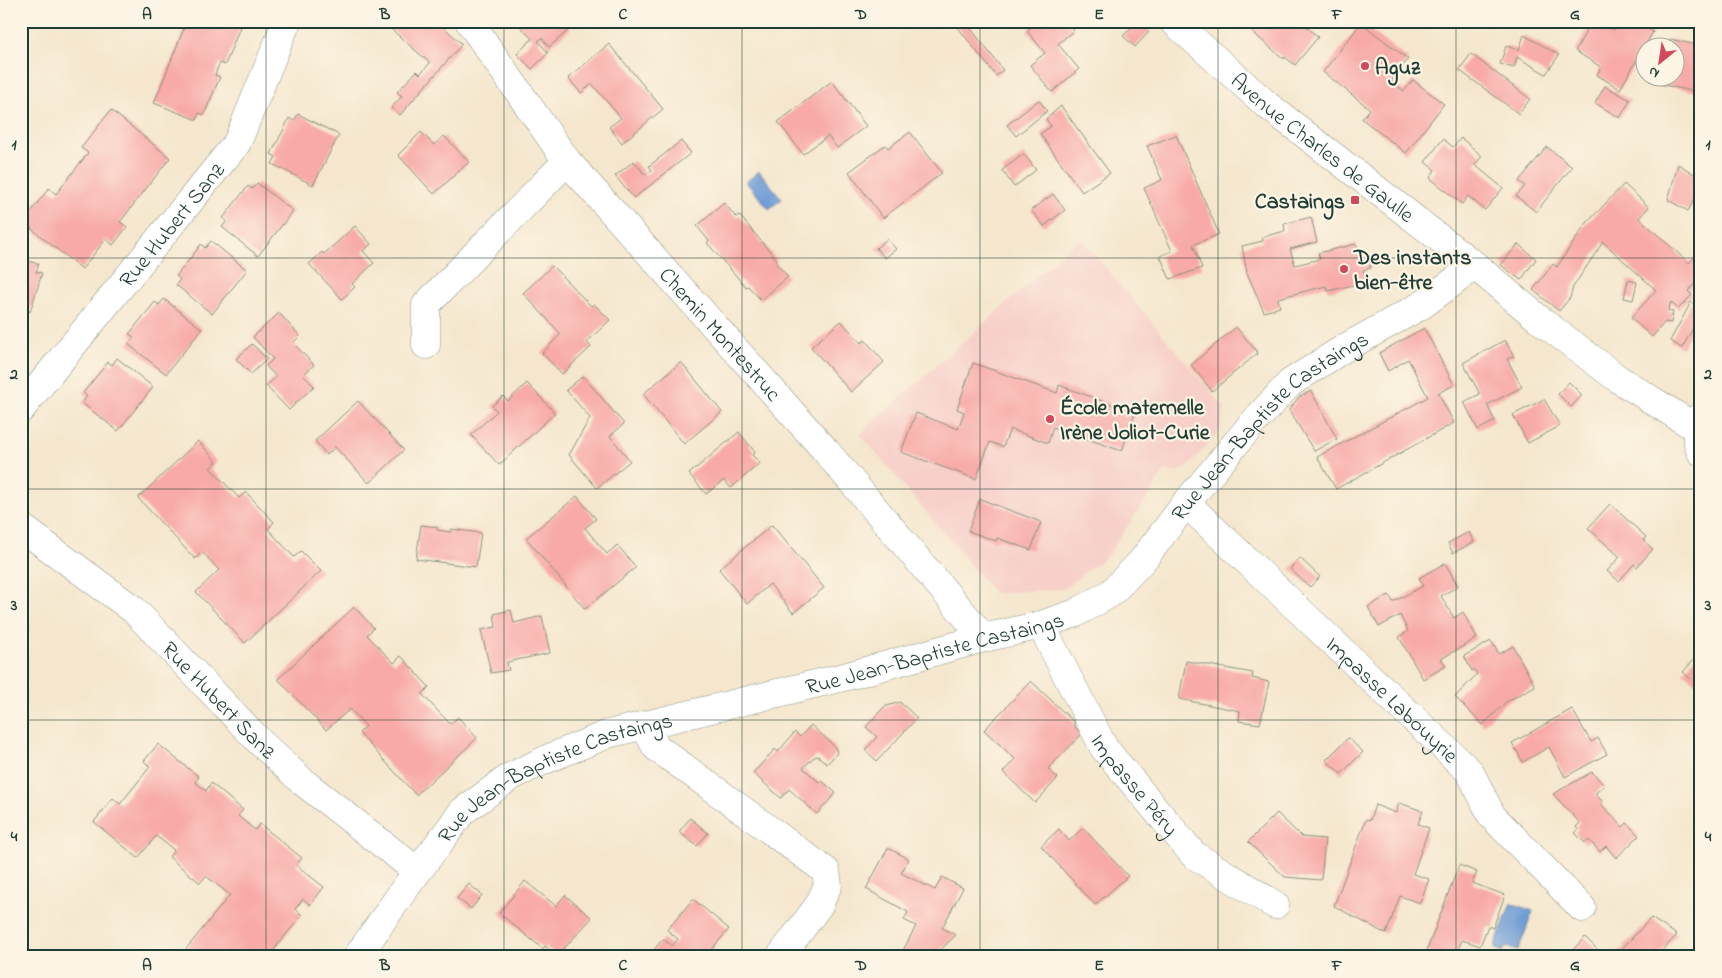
<svg xmlns="http://www.w3.org/2000/svg" width="1722" height="978" font-family="'Indie Flower',sans-serif">
  <style>
    .built { fill: #f7d0ca }
    .water { fill: #6e9cd6; stroke: #466c85 }
    .building { fill: #f8aaa8 }
    .lines { fill: none; stroke-linecap: round; stroke-linejoin: round }
    .minor-casing { stroke: #8a9281; stroke-width: 29 }
    .minor { stroke: #fff; stroke-width: 28 }
    .grid { fill: none; stroke: #1f3d34; stroke-width: 1; stroke-opacity: 0.55 }
    .poi-dot { fill: #d1495b; stroke: #fcf5e5; stroke-width: 2 }
    .labels { text-anchor: middle; stroke-width: 4.5; stroke-linejoin: round; paint-order: stroke }
    .poi-label { font-size: 22px; font-weight: bold; fill: #1f3d34; stroke: #fcf5e5; text-anchor: start }
    .street-label { font-size: 22px; fill: #1f3d34; stroke: #fcf5e5 }
    .neatline { fill: none; stroke: #1f3d34; stroke-width: 2 }
    .grid-label { font-size: 16px; text-anchor: middle; font-weight: bold; fill: #1f3d34 }
  </style>
  <rect width="100%" height="100%" fill="#fcf5e5"/>
  <filter id="ink" filterUnits="userSpaceOnUse"><feTurbulence type="fractalNoise" baseFrequency=".02" numOctaves="2"/><feDisplacementMap in="SourceGraphic" scale="10" xChannelSelector="R" yChannelSelector="G"/><feConvolveMatrix kernelMatrix="1 2 1 2 8 2 1 2 1" color-interpolation-filters="sRGB"/></filter>
  <filter id="wash" filterUnits="userSpaceOnUse"><feTurbulence type="fractalNoise" baseFrequency=".0096" numOctaves="4" result="noise"/><feDisplacementMap in="SourceGraphic" scale="20" xChannelSelector="R" yChannelSelector="G"/><feGaussianBlur stdDeviation="1.12" result="paint"/><feColorMatrix in="noise" values="0 0 0 0 0 0 0 0 0 0 0 0 0 0 0 0 0 1.4 0 .05"/><feComposite in="paint" operator="in"/></filter>
  <g filter="url(#wash)">
    <rect width="100%" height="100%" fill="#f5e7ce"/>
    <path class="built" d="M1080,238L1225,408L1220,430L1187,468L1176,472L1165,470L1152,491L1107,556L1063,589L994,593L860,434Z"/>
    <g class="water">
      <path d="M759,171L782,199L769,209L746,182Z"/>
      <path d="M1511,903L1533,911L1518,951L1506,947L1503,952L1494,948Z"/>
    </g>
    <g id="blocks">
      <g class="building">
        <path d="M187,21H237L235,25L240,27L225,65L220,63L217,69L215,75L220,77L204,115L199,113L197,120L154,103Z"/>
        <path d="M386,21H437L462,44L400,115L391,108L402,96L397,92L417,71L420,74L430,63L384,23Z"/>
        <path d="M523,21H564L570,29L549,47L542,38L538,41L548,53L532,69L517,54L532,39L519,25Z"/>
        <path d="M953,21H965L1003,70L996,76Z"/>
        <path d="M1026,21H1066L1074,30L1058,44L1079,69L1052,92L1030,65L1045,53L1027,31L1031,27Z"/>
        <path d="M1137,21L1149,32L1135,47L1123,36Z"/>
        <path d="M1243,21H1300L1318,37L1295,65L1285,57L1284,59L1252,32L1254,30Z"/>
        <path d="M1592,21H1599L1614,30L1618,21H1626L1634,26L1636,22L1653,32L1620,89L1597,75L1601,67L1575,51Z"/>
        <path d="M1361,23L1408,59L1391,81L1404,91L1413,80L1444,104L1406,153L1362,119L1370,109L1323,72Z"/>
        <path d="M1524,35L1559,55L1546,74L1517,57L1514,68L1500,64L1506,46L1519,50Z"/>
        <path d="M1670,39L1701,46V75L1697,92L1659,84L1661,78H1674V48H1668Z"/>
        <path d="M609,44L663,109L622,143L609,127L621,118L592,84L581,93L568,78Z"/>
        <path d="M1471,54L1530,99L1519,114L1459,70Z"/>
        <path d="M832,81L866,126L837,148L828,136L803,154L778,122Z"/>
        <path d="M1605,86L1630,100L1620,118L1595,103Z"/>
        <path d="M1039,100L1047,111L1016,136L1007,125Z"/>
        <path d="M1061,106L1110,173L1082,192L1040,134L1051,126L1046,119Z"/>
        <path d="M111,110L170,158L120,222L127,227L113,245L106,239L82,269L23,222L49,188L56,194L88,153L81,148Z"/>
        <path d="M298,114L339,135L313,185L272,164L276,157L271,154L286,125L289,118L294,121Z"/>
        <path d="M421,132L434,145L444,136L469,162L434,194L398,155Z"/>
        <path d="M910,132L942,173L883,218L849,172L885,145L888,148Z"/>
        <path d="M1176,135L1219,234L1193,245L1202,268L1170,279L1160,256L1172,251L1144,188L1162,180L1147,146Z"/>
        <path d="M1461,138L1482,156L1475,165L1503,188L1485,210L1468,196L1462,204L1430,178L1435,170L1425,162L1443,139L1453,147Z"/>
        <path d="M681,141L691,153L634,198L615,176L634,161L645,175L652,170L649,166Z"/>
        <path d="M1547,147L1572,167L1536,212L1516,196L1525,186L1519,181Z"/>
        <path d="M1024,154L1036,170L1014,187L1002,170Z"/>
        <path d="M1678,164L1701,178V188L1688,211L1668,200Z"/>
        <path d="M257,183L293,211L258,256L222,227L227,221L223,218L244,191L248,186L252,189Z"/>
        <path d="M1624,184L1649,207L1639,218L1689,263L1697,255L1701,258V277L1688,291L1692,295L1678,309L1671,302L1668,311L1673,312L1671,323L1665,322L1652,337L1631,318L1656,290L1603,242L1573,287L1570,298L1559,311L1533,290L1553,264L1557,267L1585,225Z"/>
        <path d="M1053,194L1065,210L1044,226L1031,210Z"/>
        <path d="M724,203L736,217L739,215L777,260L775,262L788,277L761,300L748,286L746,287L707,243L709,241L697,226Z"/>
        <path d="M1311,217L1317,242L1290,249L1295,265L1320,259L1318,253L1356,244L1360,255L1367,253L1371,268L1363,270L1366,282L1328,291L1326,286L1278,298L1280,307L1264,312L1247,273L1242,246L1263,241L1262,237L1285,231L1284,224Z"/>
        <path d="M355,226L371,244L363,251L374,263L352,284L355,287L342,299L309,264L322,252L324,254Z"/>
        <path d="M887,239L896,249L885,258L876,248Z"/>
        <path d="M211,241L247,270L212,314L176,285L180,279L176,276L197,250L201,244L205,248Z"/>
        <path d="M1518,244L1536,259L1521,280L1501,265Z"/>
        <path d="M21,259L39,264L36,272L42,273L30,312L26,310L23,318L21,317Z"/>
        <path d="M552,266L591,306L594,304L610,320L587,342L591,347L562,374L542,353L561,334L523,293Z"/>
        <path d="M1628,280L1637,282L1633,300L1624,298Z"/>
        <path d="M164,299L202,329L166,374L128,344L134,337L129,334L155,302L159,305Z"/>
        <path d="M1691,302L1701,307V314L1682,348L1670,341Z"/>
        <path d="M279,313L300,336L293,343L314,365L303,375L314,386L289,410L266,386L276,377L266,366L273,359L253,337Z"/>
        <path d="M841,321L861,343L865,340L884,362L851,392L811,347Z"/>
        <path d="M1236,327L1258,353L1212,391L1191,365Z"/>
        <path d="M1424,328L1454,385L1438,393L1454,423L1336,489L1317,457L1428,397L1408,359L1388,371L1379,353Z"/>
        <path d="M1505,340L1514,356L1507,359L1522,387L1487,405L1495,421L1478,430L1464,402L1480,394L1463,363Z"/>
        <path d="M252,344L267,359L251,374L236,359Z"/>
        <path d="M117,358L153,387L118,431L82,403L87,396L83,393L108,362L112,365Z"/>
        <path d="M681,362L722,412L684,444L643,394Z"/>
        <path d="M973,363L1057,393L1059,385L1135,413L1122,451L1053,427L1048,443L1010,429L1003,447L990,442L976,479L901,452L916,413L958,429L964,412L957,409Z"/>
        <path d="M583,376L624,424L610,436L630,461L597,488L569,455L590,418L566,390Z"/>
        <path d="M1569,382L1582,395L1571,407L1558,394Z"/>
        <path d="M527,383L555,413L499,465L471,435L497,411L492,406L503,396L508,401Z"/>
        <path d="M1311,391L1337,439L1314,451L1289,410L1299,397Z"/>
        <path d="M1544,399L1560,426L1528,443L1513,415Z"/>
        <path d="M358,401L404,450L369,483L335,447L327,455L315,441Z"/>
        <path d="M739,432L755,452L752,455L760,463L731,488L724,480L706,494L689,474Z"/>
        <path d="M198,441L217,462L210,468L239,498L246,492L274,522L268,529L294,557L301,551L321,571L245,643L196,592L219,570L202,552L195,559L138,498Z"/>
        <path d="M577,496L596,519L585,528L607,554L617,545L636,567L585,609L526,538Z"/>
        <path d="M980,499L1041,522L1031,550L997,538L996,541L968,531Z"/>
        <path d="M1610,504L1646,537L1643,540L1653,549L1637,567L1634,564L1619,581L1607,571L1620,557L1588,528Z"/>
        <path d="M421,525L437,527V530L451,532V529L481,533L476,567L416,559Z"/>
        <path d="M772,525L824,588L793,613L770,584L747,604L719,569Z"/>
        <path d="M1469,532L1474,542L1453,553L1448,543Z"/>
        <path d="M1300,558L1320,577L1310,587L1290,569Z"/>
        <path d="M1445,563L1458,586L1441,596L1454,618L1463,612L1477,638L1441,659L1446,666L1423,679L1399,637L1408,631L1400,615L1379,627L1368,607L1389,595L1393,602L1423,586L1419,578Z"/>
        <path d="M354,607L374,628L367,635L394,663L401,656L429,687L422,694L450,724L458,717L477,738L416,795L359,733L366,726L350,709L326,730L278,679Z"/>
        <path d="M511,610L514,623L542,616L550,653L507,662L509,670L491,673L481,630L496,627L494,614Z"/>
        <path d="M1491,641L1499,654L1513,646L1535,686L1506,702L1483,725L1455,697L1477,674L1474,669L1472,671L1464,656Z"/>
        <path d="M1701,652V688L1683,672Z"/>
        <path d="M1186,661L1253,673L1252,678L1269,682L1260,724L1239,721L1240,711L1179,699Z"/>
        <path d="M1031,681L1075,723L1073,725L1082,734L1048,769L1058,778L1035,803L1003,772L1015,759L984,730Z"/>
        <path d="M900,702L917,718L877,761L865,750L877,737L866,727L884,707Z"/>
        <path d="M1572,709L1591,742L1598,738L1607,754L1565,777L1549,747L1523,762L1512,743Z"/>
        <path d="M811,725L830,742L836,749L837,753L827,764L818,756L814,757L803,768L820,783L822,781L836,793L817,814L789,789L781,798L753,773L775,749L778,752L795,732L800,737Z"/>
        <path d="M1348,738L1363,752L1341,774L1326,760Z"/>
        <path d="M158,744L199,777L195,782L206,791L211,783L243,810L238,816L255,830L260,824L302,858L296,865L324,887L310,905L303,899L295,909L302,915L268,957H195L186,949L230,895L206,876L200,883L169,857L174,850L156,836L138,858L94,822L113,798L120,804L150,767L144,761Z"/>
        <path d="M1592,772L1604,785L1595,794L1603,802L1601,804L1623,827L1627,823L1639,836L1616,858L1606,846L1600,852L1589,840L1585,843L1575,833L1578,830L1576,827L1580,823L1553,794Z"/>
        <path d="M1399,803L1423,811L1418,824L1429,828L1413,874L1429,879L1420,903L1400,896L1386,934L1334,906L1366,819L1370,820L1375,805L1396,813Z"/>
        <path d="M1277,813L1302,837L1325,839L1321,880L1285,877L1248,842Z"/>
        <path d="M690,818L708,833L697,846L679,832Z"/>
        <path d="M1083,828L1128,876L1095,905L1041,846L1059,829L1069,841Z"/>
        <path d="M888,848L909,859L901,873L935,890L942,877L963,888L942,928L956,935L933,957L900,956L916,926L904,920L908,912L866,889Z"/>
        <path d="M1459,865L1477,872L1472,883L1505,895L1493,928L1488,926L1480,946L1462,940L1455,957H1445L1427,950Z"/>
        <path d="M525,881L556,906L565,895L592,918L557,956L545,946L543,949L499,913Z"/>
        <path d="M469,884L482,895L471,909L457,898Z"/>
        <path d="M693,899L729,929L705,957H653L650,954L663,939L672,946L678,939L667,930Z"/>
        <path d="M1651,918L1677,935L1656,957H1622L1620,955L1614,957Z"/>
        <path d="M1585,937L1605,957H1566Z"/>
      </g>
    </g>
  </g>
  <g filter="url(#ink)">
    <use href="#blocks" fill-opacity="0" stroke="#8a9281" stroke-width="1"/>
    <g class="lines">
      <g class="minor-casing">
        <g id="minor">
          <path id="s1" d="M469,21L567,161L826,451L984,638"/>
          <path id="s2" d="M1173,21L1267,105L1473,264L1539,319L1617,378L1696,428"/>
          <path d="M426,345V305L567,161"/>
          <path id="s3" d="M21,409L237,143L287,21"/>
          <path d="M1701,416C1696,429 1695,439 1701,452"/>
          <path id="s4" d="M1186,503L1470,772L1492,816L1582,908"/>
          <path id="s5" d="M21,527L134,610L260,742L303,782L417,871"/>
          <path id="s6" d="M1041,625L1104,748L1194,855L1275,905"/>
          <path d="M644,725L656,747L826,871L828,885L819,905L780,957"/>
          <path id="s7" d="M357,957L403,891L463,811L510,777L547,759L608,734L844,677L984,638L1041,625L1076,613L1111,593L1142,561L1186,503L1253,423L1290,383L1343,349L1422,305L1460,277L1473,264"/>
        </g>
      </g>
      <use href="#minor" class="minor"/>
    </g>
  </g>
  <path class="grid" d="M266,21V957M504,21V957M742,21V957M980,21V957M1218,21V957M1456,21V957M21,258H1701M21,489H1701M21,720H1701"/>
  <g class="poi-dot">
    <circle cx="1365" cy="66" r="5"/>
    <rect x="1350" y="195" width="10" height="10" rx="2.5"/>
    <circle cx="1344" cy="269" r="5"/>
    <circle cx="1050" cy="419" r="5"/>
  </g>
  <g class="labels">
    <g class="poi-label">
      <text x="1375" y="74">Aguz</text>
      <text x="1345" y="208" text-anchor="end">Castaings</text>
      <text x="1354" y="264">Des instants<tspan x="1354" dy="25">bien-être</tspan></text>
      <text x="1060" y="414">École maternelle<tspan x="1060" dy="25">Irène Joliot-Curie</tspan></text>
    </g>
    <g class="street-label">
      <text dy="8" stroke="none"><textPath href="#s2" startOffset="196">Avenue Charles de Gaulle</textPath></text>
      <text dy="8" stroke="none"><textPath href="#s3" startOffset="238">Rue Hubert Sanz</textPath></text>
      <text dy="8" stroke="none"><textPath href="#s1" startOffset="402">Chemin Montestruc</textPath></text>
      <text dy="8" stroke="none"><textPath href="#s7" startOffset="1102">Rue Jean-Baptiste Castaings</textPath></text>
      <text dy="8" stroke="none"><textPath href="#s7" startOffset="682">Rue Jean-Baptiste Castaings</textPath></text>
      <text dy="8" stroke="none"><textPath href="#s5" startOffset="264">Rue Hubert Sanz</textPath></text>
      <text dy="8" stroke="none"><textPath href="#s4" startOffset="285">Impasse Labouyrie</textPath></text>
      <text dy="8" stroke="none"><textPath href="#s7" startOffset="278">Rue Jean-Baptiste Castaings</textPath></text>
      <text dy="8" stroke="none"><textPath href="#s6" startOffset="186">Impasse Péry</textPath></text>
    </g>
  </g>
  <rect width="1722" height="978" fill="none" stroke="#fcf5e5" stroke-width="55"/>
  <g transform="translate(1660 62) rotate(210)"><circle r="24" fill="#fcf5e5" stroke="#a4ab9e"/>
  <path d="M0-4L9 19L0 12L-9 19Z" fill="#d1495b"/>
  <text y="-8" font-size="14" font-weight="bold" text-anchor="middle" fill="#1f3d34">N</text>
  </g>
  <rect x="28" y="28" width="1666" height="922" class="neatline"/>
  <g class="grid-label">
    <text x="147" y="19">A</text>
    <text x="385" y="19">B</text>
    <text x="623" y="19">C</text>
    <text x="861" y="19">D</text>
    <text x="1099" y="19">E</text>
    <text x="1337" y="19">F</text>
    <text x="1575" y="19">G</text>
    <text x="14" y="149">1</text>
    <text x="1708" y="149">1</text>
    <text x="14" y="379">2</text>
    <text x="1708" y="379">2</text>
    <text x="14" y="610">3</text>
    <text x="1708" y="610">3</text>
    <text x="14" y="841">4</text>
    <text x="1708" y="841">4</text>
    <text x="147" y="970">A</text>
    <text x="385" y="970">B</text>
    <text x="623" y="970">C</text>
    <text x="861" y="970">D</text>
    <text x="1099" y="970">E</text>
    <text x="1337" y="970">F</text>
    <text x="1575" y="970">G</text>
  </g>
</svg>
